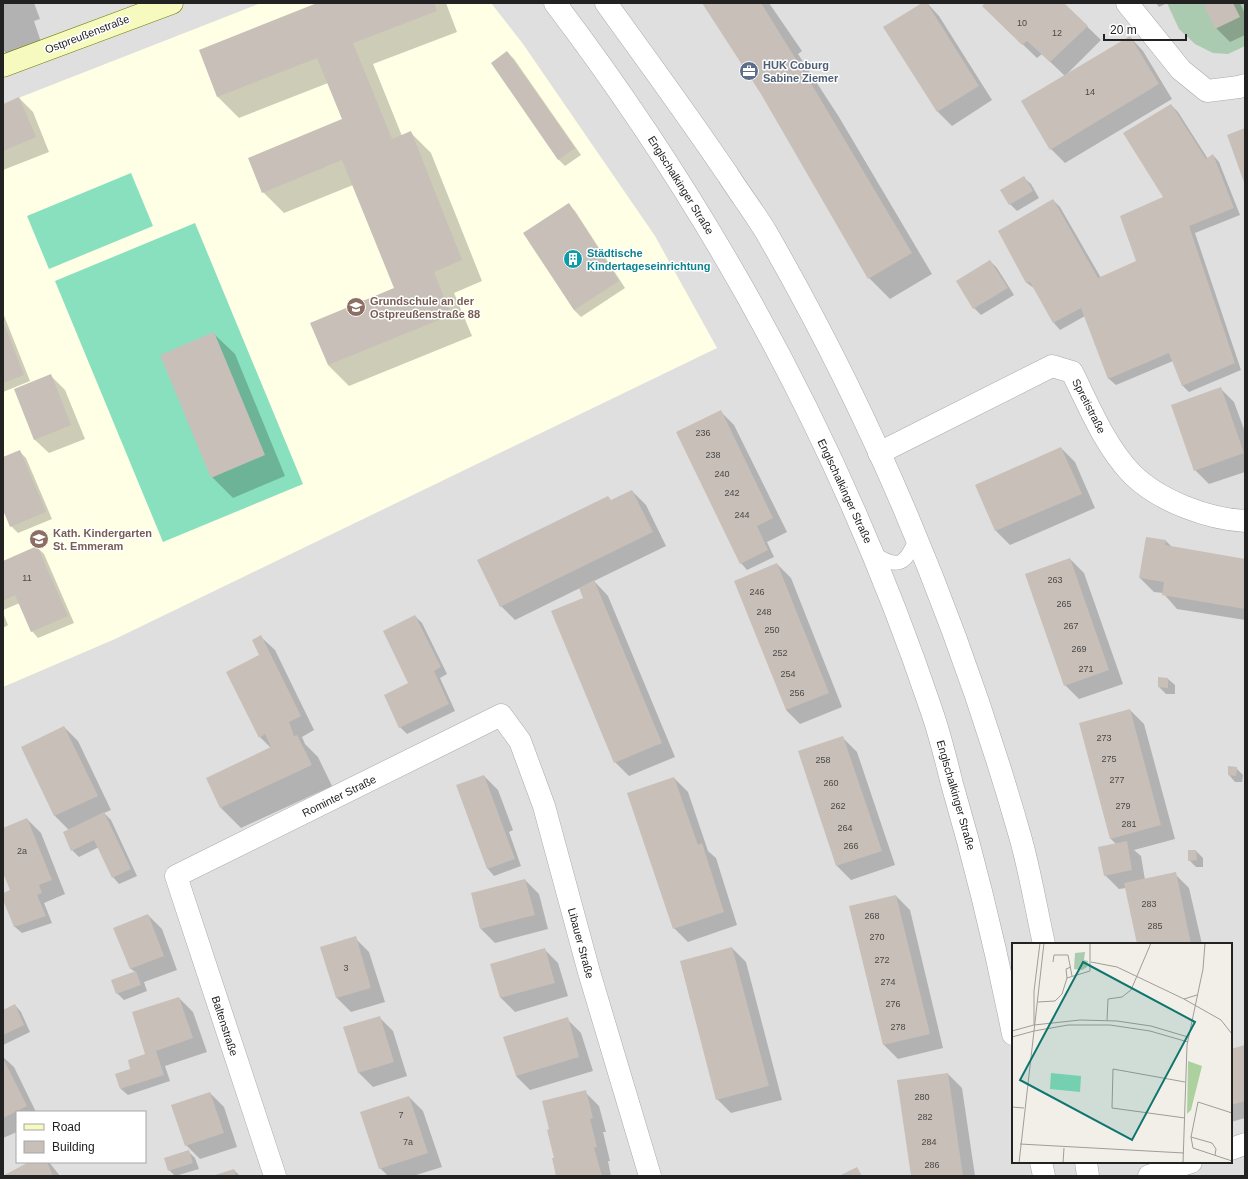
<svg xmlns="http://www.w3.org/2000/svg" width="1248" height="1179" font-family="Helvetica,sans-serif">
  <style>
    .residential { fill: #e0dfdf; fill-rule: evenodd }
    .education { fill: #ffffe5 }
    .cemetery { fill: #aacbaf }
    .pitch { fill: #88e0be }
    .shadow { fill: #0003 }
    .building { fill: #c7bfb8 }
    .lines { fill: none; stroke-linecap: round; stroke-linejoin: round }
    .service-casing { stroke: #a9a9a9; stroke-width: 15 }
    .minor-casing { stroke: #a9a9a9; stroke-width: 23 }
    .secondary-casing { stroke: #707d05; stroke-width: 23 }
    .service { stroke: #fff; stroke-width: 14 }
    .minor { stroke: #fff; stroke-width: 22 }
    .secondary { stroke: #f7fabf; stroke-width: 22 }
    .labels { text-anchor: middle; stroke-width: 3; stroke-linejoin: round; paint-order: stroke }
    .number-label { font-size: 9px; fill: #4b4948 }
    .street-label { font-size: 11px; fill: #222; stroke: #fff }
    .service-label { font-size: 11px; font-weight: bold; fill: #4e5e75; stroke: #fff; text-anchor: start }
    .culture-label { font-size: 11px; font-weight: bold; fill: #0d838f; stroke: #fff; text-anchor: start }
    .education-label { font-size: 11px; font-weight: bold; fill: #785e54; stroke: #fff; text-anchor: start }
    .inset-road { fill: none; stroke: #9f9d99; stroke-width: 1 }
    .view { fill: #0f766e; fill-opacity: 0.15; stroke: #0f766e; stroke-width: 2 }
    .inset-edge { fill: none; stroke: #222; stroke-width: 2 }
  </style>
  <rect width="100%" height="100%" fill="#f2efe9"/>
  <path class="residential" d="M3,3H1245V1176H3ZM1013,944H1231V1162H1013ZM17,1112H145V1162H17Z"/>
  <path class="education" d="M261,3H491L523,44L655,236L717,348L115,639L3,687V104Z"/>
  <path class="cemetery" d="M1167,3H1245V46L1228,54L1213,53L1195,44L1179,29Z"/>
  <g class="pitch">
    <path d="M131,173L153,226L49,269L27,216Z"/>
    <path d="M195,223L303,484L163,542L55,281Z"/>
  </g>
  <g class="shadow">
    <path d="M3,3H34L40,19L34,21L42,45L10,57L3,50Z"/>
    <path d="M320,3H446L457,32L373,64L402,136L411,133L431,153L482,281L454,293L472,336L349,386L328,365L395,289L353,185L284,213L263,192L343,120L328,83L239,118L218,97L200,50Z"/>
    <path d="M703,3H769L802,51L798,54L839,117L932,274L890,299L869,278L762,93Z"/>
    <path d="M923,3H927L939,16L992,100L952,126L938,112L885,28Z"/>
    <path d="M986,3H1063L1101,40L1066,75L1130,37L1143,51L1172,99L1065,163L1051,149L1065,76L1042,54L1037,58L997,20Z"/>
    <path d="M1156,3H1167L1159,7Z"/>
    <path d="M1204,3H1240L1245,14V35L1230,42L1216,28Z"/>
    <path d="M507,52L514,59L581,155L565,166L558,159Z"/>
    <path d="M19,98L33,112L49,152L3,170V105Z"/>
    <path d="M1171,105L1178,112L1208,159L1213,155L1219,162L1240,215L1195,233L1241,370L1189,392L1182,385L1173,361L1116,385L1109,379L1085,316L1060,330L1054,323L1035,289L1027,283L1053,200L1060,207L1101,278L1138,261L1164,198Z"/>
    <path d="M1024,178L1031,184L1039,198L1017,211L1010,204Z"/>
    <path d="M568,204L575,211L625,288L581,317L574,310L524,233Z"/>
    <path d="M990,261L997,268L1014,295L981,315L974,308Z"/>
    <path d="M3,313L30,381L3,392Z"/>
    <path d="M214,334L235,354L285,476L233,498L212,477Z"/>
    <path d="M51,376L65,390L85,439L49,453L35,440Z"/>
    <path d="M1220,388L1234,402L1245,432V472L1209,484L1195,470Z"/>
    <path d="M720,411L734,425L787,532L767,542L774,557L747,570L741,563Z"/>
    <path d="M1061,448L1075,462L1095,508L1010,545L996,531L976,485Z"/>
    <path d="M19,451L26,458L52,519L18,533L11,526L3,507V458Z"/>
    <path d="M632,491L646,505L666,546L594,581L608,596L675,757L629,776L615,762L585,598L580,588L515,620L501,606L611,501Z"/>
    <path d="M1166,541L1172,547L1245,560V620L1177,609L1163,593L1154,592L1140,578Z"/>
    <path d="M37,547L44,554L74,623L38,638L32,631L20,603L3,610V562Z"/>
    <path d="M1070,559L1084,573L1123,684L1079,699L1065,685Z"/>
    <path d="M777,564L791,578L842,707L800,724L786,710Z"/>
    <path d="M3,613L8,625L3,628Z"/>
    <path d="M415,616L422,623L447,674L440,678L455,711L407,734L400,727L410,684Z"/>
    <path d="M261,637L275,650L314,730L302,737L305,744L318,757L332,786L241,828L221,808L271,748L260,737Z"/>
    <path d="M1159,678L1168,679L1175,685V694H1166L1159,687Z"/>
    <path d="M1130,710L1144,724L1175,839L1134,850L1141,856L1145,880L1175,874L1189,888L1202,944H1138L1126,888L1119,889L1105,875L1116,844L1111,839Z"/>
    <path d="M64,727L78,741L111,810L104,813L111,820L137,876L119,884L113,877L99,847L79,857L72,850L69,830L55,816L23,747Z"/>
    <path d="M843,738L857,752L895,865L851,880L837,866Z"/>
    <path d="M1236,768L1243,775L1242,782H1235L1229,775Z"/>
    <path d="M484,776L498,790L513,830L509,832L521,866L494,876L488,869L458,786Z"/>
    <path d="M674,778L688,792L708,851L716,858L737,925L688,942L674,928Z"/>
    <path d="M27,819L41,833L65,894L44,903L52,923L22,933L15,927L3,897V894L13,895L3,870V829Z"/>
    <path d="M1196,851L1203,858V867H1196L1189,860Z"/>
    <path d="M525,880L539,894L548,929L495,943L481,929Z"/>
    <path d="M896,896L910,910L943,1048L898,1059L884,1045L850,907Z"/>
    <path d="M148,915L162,929L177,970L144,982L147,991L124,1000L117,993L135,972L130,968Z"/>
    <path d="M355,938L369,952L385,1002L351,1012L337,998L321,948Z"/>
    <path d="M732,948L746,962L782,1100L731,1113L717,1099Z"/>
    <path d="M544,949L558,963L568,996L515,1012L501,998L492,964Z"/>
    <path d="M179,998L193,1012L207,1052L165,1066L170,1081L128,1095L121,1089L131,1070L147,1055Z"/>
    <path d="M15,1005L21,1012L30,1032L3,1045V1011Z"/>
    <path d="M379,1017L393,1031L407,1076L373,1087L359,1073L344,1027Z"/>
    <path d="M567,1019L581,1033L593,1071L530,1090L516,1076Z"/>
    <path d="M1245,1046V1118L1231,1122V1050Z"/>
    <path d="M3,1057L14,1067L36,1112H17V1132L3,1138Z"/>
    <path d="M948,1074L962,1088L975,1176H912Z"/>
    <path d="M585,1092L599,1106L606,1132H603L610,1161H608L611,1176H556L555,1159Z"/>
    <path d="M210,1093L224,1107L237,1147L200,1159L186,1145Z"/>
    <path d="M409,1097L423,1111L442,1167L413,1176H388L380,1168Z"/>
    <path d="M188,1151L195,1158L199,1169L175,1176L169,1170Z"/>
    <path d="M31,1162H49L60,1176H3Z"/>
    <path d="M234,1170L240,1176H214Z"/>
  </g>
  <g class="building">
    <path d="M317,3H434L437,11L353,43L392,139L411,131L462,260L434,272L451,315L328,365L310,323L394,288L342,160L262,193L248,158L342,119L317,58L217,97L199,50Z"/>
    <path d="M702,3H761L818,95L912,253L868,279L761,94Z"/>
    <path d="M922,3H927L979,86L937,112L883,27Z"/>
    <path d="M985,3H1064L1088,26L1050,62L1027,41L1022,45L982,6Z"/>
    <path d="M1203,3H1233L1240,17L1215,29Z"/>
    <path d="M1130,36L1159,84L1050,150L1021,101Z"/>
    <path d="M507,51L575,148L558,160L491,63Z"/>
    <path d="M19,97L36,137L3,151V104Z"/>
    <path d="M1171,104L1206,159L1213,154L1234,208L1189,226L1235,363L1182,386L1169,353L1108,379L1081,308L1053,323L1030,282L1026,283L998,231L1053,199L1098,278L1136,261L1120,216L1163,197L1123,133Z"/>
    <path d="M1245,128V185L1227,135Z"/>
    <path d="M1024,176L1033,191L1009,205L1000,190Z"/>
    <path d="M569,203L619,281L574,310L523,233Z"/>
    <path d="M990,260L1008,288L973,309L956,281Z"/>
    <path d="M3,321L24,375L3,383Z"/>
    <path d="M214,332L265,455L211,478L160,355Z"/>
    <path d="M51,374L71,425L34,440L14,389Z"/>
    <path d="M1221,387L1244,453L1194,471L1171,405Z"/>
    <path d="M721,410L773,518L757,526L768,550L740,564L676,432Z"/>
    <path d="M1061,447L1082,494L995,531L975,485Z"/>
    <path d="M20,450L46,512L10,527L3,510V457Z"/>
    <path d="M632,490L653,532L500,607L477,560L608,496L611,500Z"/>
    <path d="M1146,537L1166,540L1165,545L1245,559V609L1162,595L1164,582L1139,578Z"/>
    <path d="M37,546L68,616L31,632L15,595L3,601V561Z"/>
    <path d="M1070,558L1109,670L1064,686L1025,574Z"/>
    <path d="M777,563L829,693L786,710L734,581Z"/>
    <path d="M594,580L662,743L614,763L551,611L583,598L579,588Z"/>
    <path d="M415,615L441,667L434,671L449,704L399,728L384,695L408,683L383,631Z"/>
    <path d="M261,635L301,716L289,722L294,736L297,735L312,765L220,808L206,778L271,747L265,734L259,738L226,672L259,655L252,640Z"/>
    <path d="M1158,677L1168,678V688L1158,687Z"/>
    <path d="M1130,709L1161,825L1110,839L1079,723Z"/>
    <path d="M64,726L98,796L54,816L21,747Z"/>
    <path d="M843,736L882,851L836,866L798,751Z"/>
    <path d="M1228,766L1237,767L1236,776L1228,775Z"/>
    <path d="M484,775L515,859L487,869L456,785Z"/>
    <path d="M674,777L698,845L702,843L724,912L673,929L627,793Z"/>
    <path d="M104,812L131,869L112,878L94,840L71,851L63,832Z"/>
    <path d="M27,818L52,880L39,885L42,893L37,895L46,916L14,927L3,900V893L10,890L3,873V828Z"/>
    <path d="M1127,841L1132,870L1104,876L1098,847Z"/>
    <path d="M1188,850H1196L1197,860L1188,861Z"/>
    <path d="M1176,872L1191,944H1137L1124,883Z"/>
    <path d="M525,879L535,915L480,929L471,893Z"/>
    <path d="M896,895L930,1034L883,1045L849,906Z"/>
    <path d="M148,914L164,956L130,969L113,928Z"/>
    <path d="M356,936L371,988L336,998L320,947Z"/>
    <path d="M732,947L769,1086L716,1100L680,961Z"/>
    <path d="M545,948L555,983L500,998L490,964Z"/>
    <path d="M136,971L141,985L116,994L111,980Z"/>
    <path d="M179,997L193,1038L156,1051L164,1075L120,1089L115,1074L130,1069L128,1060L145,1054L132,1012Z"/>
    <path d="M15,1004L24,1025L3,1035V1010Z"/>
    <path d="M380,1016L394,1062L358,1073L343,1027Z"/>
    <path d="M568,1017L579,1057L516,1076L503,1037Z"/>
    <path d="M1245,1045V1101L1231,1105V1049Z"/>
    <path d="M3,1058L27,1106L3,1118Z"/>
    <path d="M948,1073L963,1176H911L897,1080Z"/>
    <path d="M586,1090L593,1118L590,1119L597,1147L594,1148L602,1176H556L552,1158H554L547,1130L549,1129L542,1101Z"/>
    <path d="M210,1092L224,1133L185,1146L171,1105Z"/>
    <path d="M409,1096L428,1153L379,1169L360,1112Z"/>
    <path d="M189,1150L193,1163L168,1171L164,1158Z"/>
    <path d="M29,1162H47L53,1176H3Z"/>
    <path d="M857,1167L862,1176H839Z"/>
    <path d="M234,1169L236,1176H212Z"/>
  </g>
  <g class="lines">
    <g class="service-casing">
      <path id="service" d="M874,554C900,570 905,564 917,538"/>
    </g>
    <g class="minor-casing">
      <g id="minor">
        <path d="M555,3C718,218 846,456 932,712C940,735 946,760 952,784C976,866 996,949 1013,1034"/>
        <path d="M606,3C647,60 689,117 728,175C740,194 754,212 766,232C875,421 960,626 1020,836C1030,871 1036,908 1044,944"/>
        <path d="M1127,3L1181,70L1207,91L1239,87L1245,85"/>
        <path d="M879,453L1052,366L1072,372C1089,406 1105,446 1132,474C1159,501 1208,519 1245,521"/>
        <path d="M1231,1149L1245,1144"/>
        <path d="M1041,1162L1044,1176"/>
        <path d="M1086,1162L1088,1176"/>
        <path d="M275,1176L176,876L501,715L520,741L544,806L589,972L650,1176"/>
        <path d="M1149,1176L1191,1162"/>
      </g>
    </g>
    <g class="secondary-casing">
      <path id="secondary" d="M3,66L172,3"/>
    </g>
    <use href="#service" class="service"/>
    <use href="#minor" class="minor"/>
    <use href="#secondary" class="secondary"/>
  </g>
  <defs>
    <g id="office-disc" transform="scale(1)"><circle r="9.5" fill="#5c6f8a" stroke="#fff"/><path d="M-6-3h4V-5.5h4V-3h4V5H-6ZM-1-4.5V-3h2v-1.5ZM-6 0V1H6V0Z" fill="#fff"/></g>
    <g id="building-disc" transform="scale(1)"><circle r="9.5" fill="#0f9aa8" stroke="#fff"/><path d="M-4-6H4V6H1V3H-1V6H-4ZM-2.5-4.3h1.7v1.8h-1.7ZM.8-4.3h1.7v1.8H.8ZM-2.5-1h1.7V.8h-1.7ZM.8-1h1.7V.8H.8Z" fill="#fff"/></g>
    <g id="school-disc" transform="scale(1)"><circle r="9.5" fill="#8d6e63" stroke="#fff"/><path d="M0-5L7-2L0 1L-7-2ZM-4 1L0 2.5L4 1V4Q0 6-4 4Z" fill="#fff"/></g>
  </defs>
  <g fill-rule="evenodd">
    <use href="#office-disc" x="749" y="71"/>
    <use href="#building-disc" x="573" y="259"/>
    <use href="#school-disc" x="356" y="307"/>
    <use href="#school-disc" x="39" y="539"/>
  </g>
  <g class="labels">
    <g class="number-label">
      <text x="1022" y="26">10</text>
      <text x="1057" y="36">12</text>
      <text x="1090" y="95">14</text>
      <text x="703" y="436">236</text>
      <text x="713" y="458">238</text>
      <text x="722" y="477">240</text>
      <text x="732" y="496">242</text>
      <text x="742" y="518">244</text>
      <text x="27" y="581">11</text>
      <text x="1055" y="583">263</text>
      <text x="757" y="595">246</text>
      <text x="1064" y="607">265</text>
      <text x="764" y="615">248</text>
      <text x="1071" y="629">267</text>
      <text x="772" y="633">250</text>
      <text x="1079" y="652">269</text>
      <text x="780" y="656">252</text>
      <text x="1086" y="672">271</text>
      <text x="788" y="677">254</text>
      <text x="797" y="696">256</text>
      <text x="1104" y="741">273</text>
      <text x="1109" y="762">275</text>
      <text x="823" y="763">258</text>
      <text x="1117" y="783">277</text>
      <text x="831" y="786">260</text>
      <text x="838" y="809">262</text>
      <text x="1123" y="809">279</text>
      <text x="1129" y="827">281</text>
      <text x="845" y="831">264</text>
      <text x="851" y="849">266</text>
      <text x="22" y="854">2a</text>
      <text x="1149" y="907">283</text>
      <text x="872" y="919">268</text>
      <text x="1155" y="929">285</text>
      <text x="877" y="940">270</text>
      <text x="882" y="963">272</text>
      <text x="346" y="971">3</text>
      <text x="888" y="985">274</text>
      <text x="893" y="1007">276</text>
      <text x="898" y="1030">278</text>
      <text x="922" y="1100">280</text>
      <text x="401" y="1118">7</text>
      <text x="925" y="1120">282</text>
      <text x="408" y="1145">7a</text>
      <text x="929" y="1145">284</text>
      <text x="932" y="1168">286</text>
    </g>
    <g class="street-label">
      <text transform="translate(87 34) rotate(-21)" y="4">Ostpreußenstraße</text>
      <text transform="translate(681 185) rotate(58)" y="4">Englschalkinger Straße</text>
      <text transform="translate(1089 406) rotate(63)" y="4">Spretistraße</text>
      <text transform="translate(845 491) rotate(65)" y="4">Englschalkinger Straße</text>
      <text transform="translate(956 795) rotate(74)" y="4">Englschalkinger Straße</text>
      <text transform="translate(339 796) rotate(-26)" y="4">Rominter Straße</text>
      <text transform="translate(581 943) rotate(75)" y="4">Libauer Straße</text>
      <text transform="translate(225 1026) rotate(72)" y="4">Baltenstraße</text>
    </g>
    <g class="service-label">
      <text x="763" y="69">HUK Coburg<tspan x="763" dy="13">Sabine Ziemer</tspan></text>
    </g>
    <g class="culture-label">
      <text x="587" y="257">Städtische<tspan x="587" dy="13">Kindertageseinrichtung</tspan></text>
    </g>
    <g class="education-label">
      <text x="370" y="305">Grundschule an der<tspan x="370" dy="13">Ostpreußenstraße 88</tspan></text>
      <text x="53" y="537">Kath. Kindergarten<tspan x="53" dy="13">St. Emmeram</tspan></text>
    </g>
  </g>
  <g transform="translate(1012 943)">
    <rect width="220" height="220" fill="#f2efe9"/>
    <path d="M176,118L190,123L179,167L175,171Z" fill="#add19e"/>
    <path d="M73,9L72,17L76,18L75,24L70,27L62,26L63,10Z" fill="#aacbaf"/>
    <path d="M39,130L69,133L68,149L38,146Z" fill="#88e0be"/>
    <path class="inset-road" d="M41,19L42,12H56L60,33M79,19L105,24L172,56L209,77L220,91M55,35L54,26L59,24M172,56L185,52M26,59L43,58L50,51L55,35L78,28V0M95,77L96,56L110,54L119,47L139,0M22,82L68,77L105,78L139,83L176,94M22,82V48L28,0M0,88L22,82M22,88L56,82H98L138,88L176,99M0,94L22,88M0,164L12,165M173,175L100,165L101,126L173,139M179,194L186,159L220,170M8,201L172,210M203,212L204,206L200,200L179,194L181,205L220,218M7,220L32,0M51,220L52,205M171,220L175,102L191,26L193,0"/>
    <path class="view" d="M71,19L183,79L120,197L8,137Z"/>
    <rect width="220" height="220" class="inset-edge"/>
  </g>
  <rect width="1248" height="1179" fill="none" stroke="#222222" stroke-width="8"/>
  <rect x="16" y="1111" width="130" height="52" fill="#ffffff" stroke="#a7a7a7"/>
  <rect x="24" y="1124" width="20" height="6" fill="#f7fabf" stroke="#a7a7a7"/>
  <text x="52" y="1131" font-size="12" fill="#222222">Road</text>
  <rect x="24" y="1141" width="20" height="12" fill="#c7bfb8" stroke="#a7a7a7"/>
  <text x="52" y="1151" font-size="12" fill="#222222">Building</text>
  <path d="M1104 34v6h82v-6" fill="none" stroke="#222222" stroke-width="2"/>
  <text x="1110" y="34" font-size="12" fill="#222222" stroke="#ffffff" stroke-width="3" paint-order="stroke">20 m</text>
</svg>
